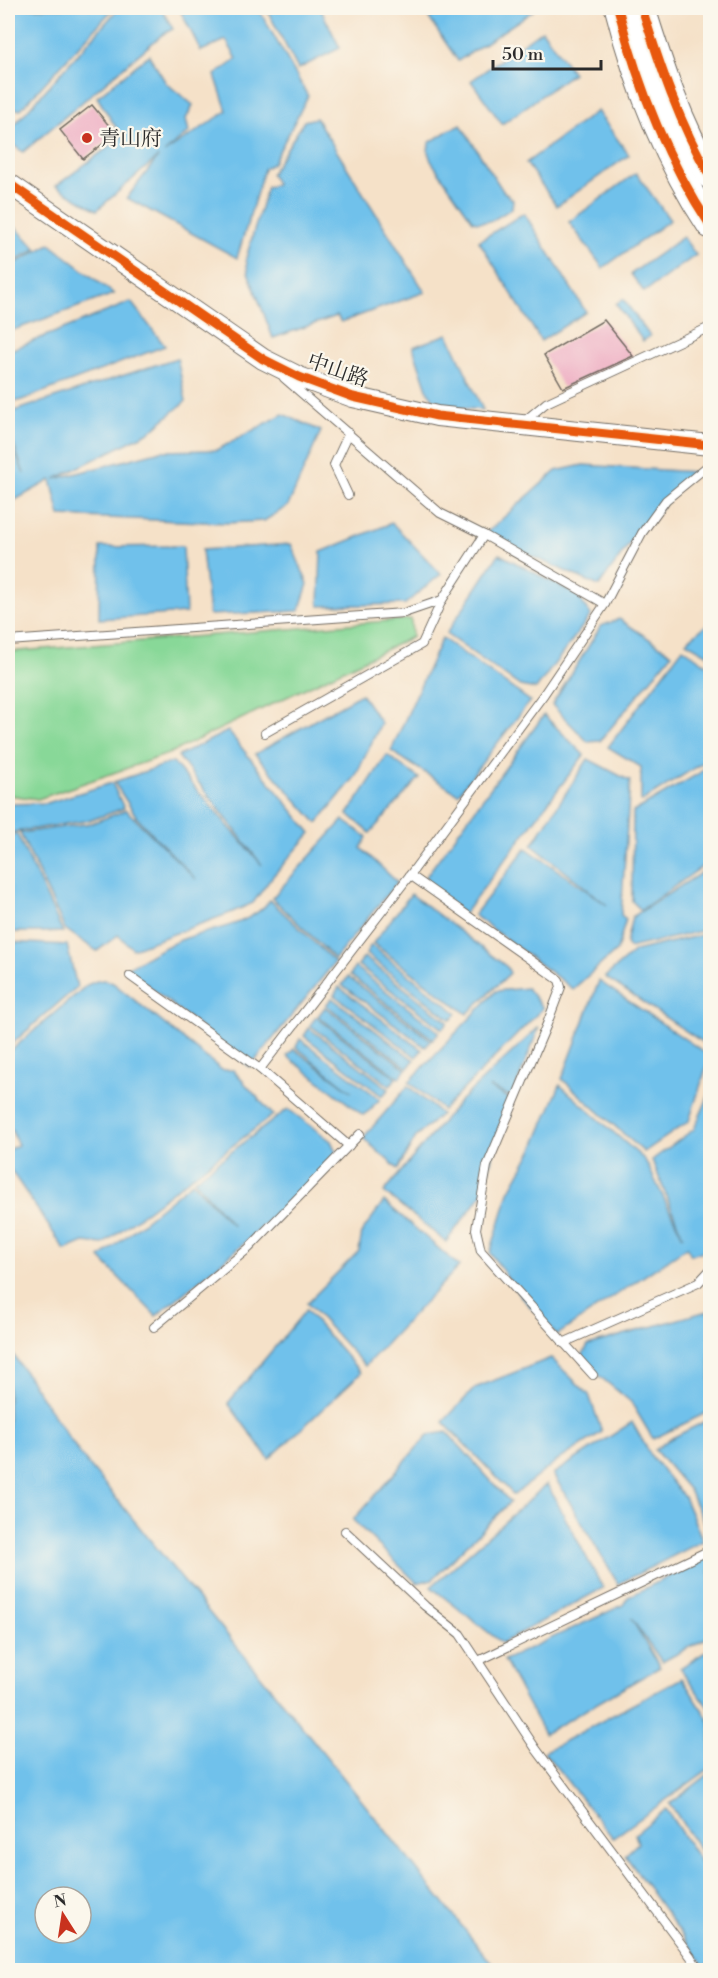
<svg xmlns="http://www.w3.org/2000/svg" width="718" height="1978" font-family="'Libre Bodoni','Noto Serif TC',serif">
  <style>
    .green { fill: #88d898; stroke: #5a8262; stroke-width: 1.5 }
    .water { fill: #6fc1eb; stroke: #4d768b; stroke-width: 1.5; fill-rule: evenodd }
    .building { fill: #eeaec3 }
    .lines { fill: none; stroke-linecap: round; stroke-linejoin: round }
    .service-casing { stroke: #726b62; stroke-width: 10 }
    .tertiary-casing { stroke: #726b62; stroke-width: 22 }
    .primary-casing { stroke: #726b62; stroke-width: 28 }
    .service { stroke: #fff; stroke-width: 8 }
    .tertiary { stroke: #fff; stroke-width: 20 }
    .primary { stroke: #fff; stroke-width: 26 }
    .cycleway-casing { stroke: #fbf7ec; stroke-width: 13 }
    .cycleway { stroke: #e8590c; stroke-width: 9 }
    .poi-dot { fill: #c8321e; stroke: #fbf7ec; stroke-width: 2 }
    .labels { text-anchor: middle; stroke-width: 4.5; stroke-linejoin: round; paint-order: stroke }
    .poi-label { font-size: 21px; fill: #2b2b2b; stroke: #fbf7ec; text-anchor: start }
    .street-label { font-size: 21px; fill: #2b2b2b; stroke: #fbf7ec }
  </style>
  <rect width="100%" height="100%" fill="#fbf7ec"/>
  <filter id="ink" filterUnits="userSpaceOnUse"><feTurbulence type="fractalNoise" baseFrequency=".0167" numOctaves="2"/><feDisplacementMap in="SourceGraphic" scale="12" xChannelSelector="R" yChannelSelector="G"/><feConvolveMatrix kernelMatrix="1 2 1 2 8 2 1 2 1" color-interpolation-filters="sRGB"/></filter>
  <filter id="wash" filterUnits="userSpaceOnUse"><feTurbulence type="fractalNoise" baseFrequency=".008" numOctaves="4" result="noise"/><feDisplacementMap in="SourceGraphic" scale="24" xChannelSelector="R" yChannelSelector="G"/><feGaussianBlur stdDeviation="1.35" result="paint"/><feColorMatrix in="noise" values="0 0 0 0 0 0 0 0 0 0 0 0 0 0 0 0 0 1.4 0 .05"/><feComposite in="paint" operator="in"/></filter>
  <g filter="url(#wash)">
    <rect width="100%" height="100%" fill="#f5e1c8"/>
    <path class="green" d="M411,619L412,637L168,754L38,799L8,795V652Z"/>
    <g class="water">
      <path d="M8,8H114L20,110L8,107Z"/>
      <path d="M119,8H161L173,29L163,34L23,152L8,141V132Z"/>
      <path d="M179,8H258L308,96L273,163L264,169L237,258L127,198L158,157L97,210L56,186L122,137L97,97L149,55L166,83L193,105L186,119L189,132L164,153L227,111L215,75L237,59L226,40L201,51Z"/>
      <path d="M266,8H320L340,48L298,69Z"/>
      <path d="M444,8H531L533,11L458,61L429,18Z"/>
      <path d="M542,30L573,73L502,124L471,81Z"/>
      <path d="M597,111L629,155L557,206L526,163Z"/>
      <path d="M316,118L425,292L341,322L337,316L273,338L248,272L246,258L267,187L276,184L271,174L304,121Z"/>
      <path d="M461,125L503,191L513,200L512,208C499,216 489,226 473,221L431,161L428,152L429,143L449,130Z"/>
      <path d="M636,173L670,220L603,268L569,222Z"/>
      <path d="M524,213L586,312L541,341L479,241Z"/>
      <path d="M8,220L37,249L8,264Z"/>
      <path d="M683,237L696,255L644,292L631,274Z"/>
      <path d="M50,244L114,294L8,332V267Z"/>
      <path d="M623,299L650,336L643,341L616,304Z"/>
      <path d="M131,302L165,346L19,401L8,400V351Z"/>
      <path d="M448,334L483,410L439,406L428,392L413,347Z"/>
      <path d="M177,358L186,401L149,432L55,479L161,451L217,450L283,414L321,431L288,506L264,521L227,523L60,516L51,480L8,504V436L24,474L8,427V413Z"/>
      <path d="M583,465L694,472L634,537L599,586L484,535L556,471Z"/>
      <path d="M392,523L441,574L405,604L319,606L321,552Z"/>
      <path d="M291,544L308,584L299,611L209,615L202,550Z"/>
      <path d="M183,546L186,613L99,619L100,547Z"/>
      <path d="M499,554L577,595L591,615L536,689L520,686L446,634Z"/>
      <path d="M619,619L672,654L600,741L588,742L552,705L601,626Z"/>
      <path d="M710,622V656L686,642Z"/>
      <path d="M442,638L530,701L458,794L391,751Z"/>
      <path d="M683,648L710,667V758L641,802V767L608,747Z"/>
      <path d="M361,694L381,723L355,777L317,823L255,754Z"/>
      <path d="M544,715L584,755L464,914L421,883Z"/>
      <path d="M228,731L311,833L272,877L253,903L230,913L133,949L118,935L97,951L65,929L20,833L92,823L126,810L196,879L138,819L114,782L173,762L262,865L178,756Z"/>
      <path d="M387,755L419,778L370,833L348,814Z"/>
      <path d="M588,759L630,781L621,915L626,919L617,950L573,989L474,915L526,848L607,905L532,845Z"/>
      <path d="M710,764V861L641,910L632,901L633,812L698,774Z"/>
      <path d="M112,783L124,808L91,820L8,833V804L47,803Z"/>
      <path d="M343,820L367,837L361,848L397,882L335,959L272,898Z"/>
      <path d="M17,834L63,932H8V835Z"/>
      <path d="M710,867V929L629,948L626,943L632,917Z"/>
      <path d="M411,894L507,967L510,973L467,1014L373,943Z"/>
      <path d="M270,900L335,962L250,1067L126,968C145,959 165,945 186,938C213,929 252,925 270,900Z"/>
      <path d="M710,933V1047L605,977L635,951Z"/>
      <path d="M8,942L67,945L77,987L8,1047Z"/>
      <path d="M371,945L457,1013L451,1020L366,954Z"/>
      <path d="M364,957L448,1022L442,1029L358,965Z"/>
      <path d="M355,967L439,1032L433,1039L350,975Z"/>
      <path d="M348,977L431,1040L425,1047L342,985Z"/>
      <path d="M104,980L113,983L222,1070H233L273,1115L103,1244L84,1242L65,1250L8,1166V1150L18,1145L8,1122V1053L87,985L97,981Z"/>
      <path d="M599,981L710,1056L689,1121L644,1152L562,1079Z"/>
      <path d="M339,987L422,1050L416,1057L334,995Z"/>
      <path d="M527,988L543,1008L443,1110L409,1082L496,991Z"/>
      <path d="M332,998L414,1060L408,1068L326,1005Z"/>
      <path d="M325,1007L406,1069L399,1078L318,1016Z"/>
      <path d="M316,1017L396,1078L390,1086L310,1025Z"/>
      <path d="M539,1027L512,1097L489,1087L510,1099L499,1130L483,1193L446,1242L384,1192L459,1102Z"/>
      <path d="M309,1028L389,1089L382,1096L304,1036Z"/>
      <path d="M300,1039L380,1099L372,1107L373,1108L363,1115L287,1056L294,1049L352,1092L296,1047Z"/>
      <path d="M560,1085L645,1160L683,1237L652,1160L694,1129L710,1093V1249L691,1255L687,1247L557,1335L522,1298L490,1253L509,1192L533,1149Z"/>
      <path d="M408,1086L441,1114L416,1137L398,1169L363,1138Z"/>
      <path d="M288,1109L331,1141L338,1156L247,1241L156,1316L100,1258L192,1182L233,1226L194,1180Z"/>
      <path d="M384,1201L459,1266L365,1366L307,1303L359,1251L362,1232Z"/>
      <path d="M306,1310L361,1373L269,1459L228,1403Z"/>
      <path d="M707,1311L710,1315V1411L653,1439L631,1402L580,1360L588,1345Z"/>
      <path d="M8,1347L80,1454L330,1761L497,1970H8ZM45,1897H81V1933H45Z"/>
      <path d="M551,1358L589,1395L602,1432L554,1463L514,1495L443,1422L475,1388Z"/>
      <path d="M710,1419V1536L689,1490L655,1450L668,1440Z"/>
      <path d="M632,1422L652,1457L684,1497L703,1541L618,1584L553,1474Z"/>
      <path d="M447,1432L510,1502L433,1579L417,1583L353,1520L428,1435Z"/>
      <path d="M547,1484L603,1588L502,1643L431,1587Z"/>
      <path d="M708,1557L710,1560V1636L662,1662L631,1618L660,1667L544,1734L504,1660L623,1605L628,1597Z"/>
      <path d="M710,1649V1710L680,1668Z"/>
      <path d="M682,1678L710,1722V1768L613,1838L544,1752Z"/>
      <path d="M710,1773V1866L670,1804Z"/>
      <path d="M666,1809L710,1877V1962L704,1966L625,1855L638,1843L635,1834Z"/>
    </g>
    <g id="blocks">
      <g class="building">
        <path d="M92,105L116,134L83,159L60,130Z"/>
        <path d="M604,320L633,356L563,388L544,355Z"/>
      </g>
    </g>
  </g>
  <g filter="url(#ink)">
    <use href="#blocks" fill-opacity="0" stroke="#726b62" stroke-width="1.5"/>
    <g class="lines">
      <g class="service-casing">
        <g id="service">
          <path d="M284,378L440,513L484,535L605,604"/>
          <path d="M522,423L546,403L710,327"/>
          <path d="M348,495L334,465L349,433"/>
          <path d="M8,641L404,613L442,600L484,535"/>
          <path d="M265,733L422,644L442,600"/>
          <path d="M410,875L559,980L561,987L547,1024L487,1166L476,1229L481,1251L593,1375"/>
          <path d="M130,976L260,1069L349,1146"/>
          <path d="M260,1069L410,875L544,694L605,604L642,533L666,500L710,464"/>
          <path d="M154,1327L249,1248L360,1134"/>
          <path d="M563,1343L698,1283L710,1270"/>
          <path d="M345,1531L425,1606L460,1634L536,1749L691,1957L699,1970"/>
          <path d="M478,1661L710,1550"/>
        </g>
      </g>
      <g class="tertiary-casing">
        <path id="tertiary" d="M8,183L263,359L299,377L353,397L437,416L710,445"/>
      </g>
      <g class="primary-casing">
        <g id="primary">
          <path d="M618,8C637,83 667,160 710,225"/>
          <path d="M642,8C660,66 679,123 710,176"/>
        </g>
      </g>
      <use href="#service" class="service"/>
      <use href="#tertiary" class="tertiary"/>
      <use href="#primary" class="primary"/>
      <g class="cycleway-casing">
        <g id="cycleway">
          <path d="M618,8C637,83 667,160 710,225"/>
          <path d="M642,8C660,66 679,123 710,176"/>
          <path d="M8,183L263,359L299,377L353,397L437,416L710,445"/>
        </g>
      </g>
      <use href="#cycleway" class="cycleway"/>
    </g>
  </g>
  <circle class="poi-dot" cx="87" cy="138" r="6"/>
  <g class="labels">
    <g class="poi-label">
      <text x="99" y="145">青山府</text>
    </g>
    <g class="street-label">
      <text transform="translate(338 370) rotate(19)" y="7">中山路</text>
    </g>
  </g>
  <rect width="718" height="1978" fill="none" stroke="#fbf7ec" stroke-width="30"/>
  <g transform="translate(63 1915) rotate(348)"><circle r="28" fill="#fbf7ec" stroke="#a8a59f" stroke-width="1.5"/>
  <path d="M0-4.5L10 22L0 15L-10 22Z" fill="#c8321e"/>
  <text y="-9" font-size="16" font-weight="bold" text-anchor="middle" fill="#2b2b2b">N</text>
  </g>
  <path d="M493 60v9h108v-9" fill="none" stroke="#2b2b2b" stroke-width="3"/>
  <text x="502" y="60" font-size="18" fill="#2b2b2b" stroke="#fbf7ec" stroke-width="4.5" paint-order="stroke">50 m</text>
</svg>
